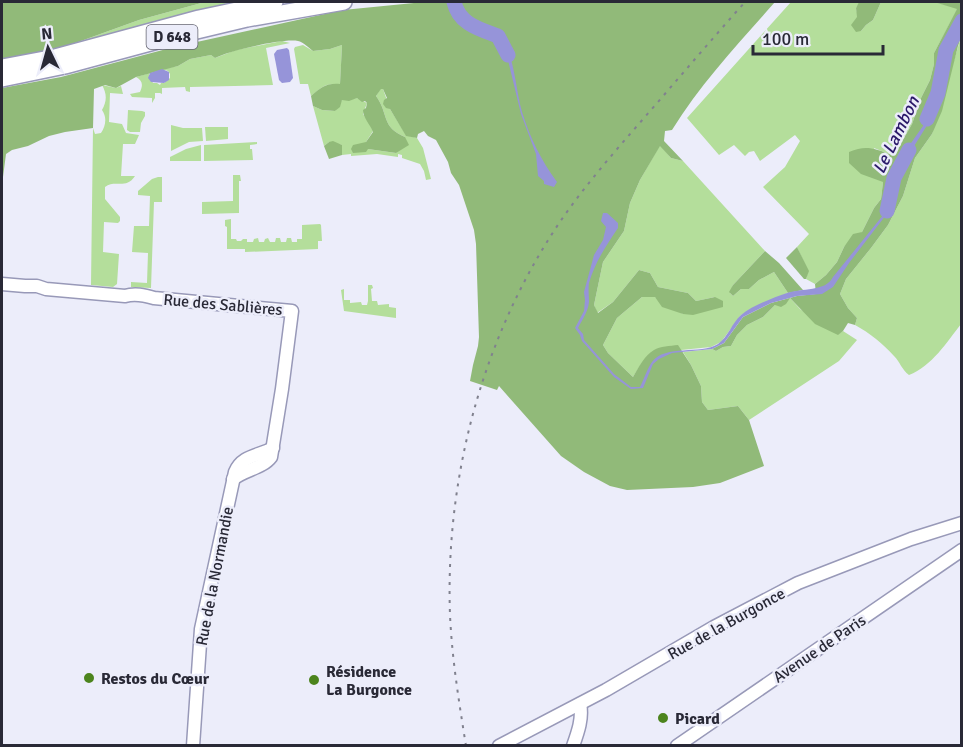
<svg xmlns="http://www.w3.org/2000/svg" width="963" height="747" font-family="Signika,sans-serif">
  <style>
    .green { fill: #b4de9b }
    .forest { fill: #91ba79 }
    .water { fill: #9694d9 }
    .lines { fill: none; stroke-linecap: round; stroke-linejoin: round }
    .river { stroke: #9694d9; stroke-width: 15 }
    .secondary-casing { stroke: #9899b8; stroke-width: 15 }
    .highway-casing { stroke: #9899b8; stroke-width: 18 }
    .secondary { stroke: #fff; stroke-width: 12 }
    .highway { stroke: #fff; stroke-width: 15 }
    .rail { stroke: #80818e; stroke-width: 2; stroke-dasharray: 3 6; stroke-linecap: butt }
    .poi-dot { fill: #4c841d; stroke: #ecedfa; stroke-width: 2 }
    .labels { text-anchor: middle; stroke-width: 5; stroke-linejoin: round; paint-order: stroke }
    .shield { fill: #ecedfa; stroke: #646471; stroke-width: 1.5 }
    .shield-label { font-size: 15px; font-weight: bold; fill: #292936 }
    .street-label { font-size: 16px; fill: #292936; stroke: #ecedfa }
    .poi-label { font-size: 16px; font-weight: bold; fill: #292936; stroke: #ecedfa; text-anchor: start }
    .water-label { font-size: 18px; font-style: italic; fill: #2a1969; stroke: #ecedfa }
  </style>
  <rect width="100%" height="100%" fill="#ecedfa"/>
  <g class="green">
    <path d="M205,2H232L67,46L139,20Z"/>
    <path d="M791,2H860L856,8L861,31L866,25L873,20L881,2H934L958,8L934,53V64L930,80L921,98L912,124L900,145L889,154L874,148L883,182L881,199L874,208L862,232L844,247L837,262L826,275L815,284L806,279L808,271L797,247L809,234L763,187L785,167L800,141L795,135L760,161L754,151L749,152L745,156L734,145L719,155L687,118Z"/>
    <path d="M961,37V324C947,342 932,366 909,375C902,370 900,362 894,356C883,344 870,333 855,325L857,318L848,308L840,294L846,279L871,248L888,225L903,196L915,158L932,134Z"/>
    <path d="M282,41L290,43L266,48L273,85L190,87V92L186,91L185,87L162,88V94L160,93H155V98L152,103V98L132,97L130,94L140,92C143,85 143,81 136,77L150,73L149,75L153,83H157L160,85L161,83H164L170,78V74L168,71L162,69L178,66L190,59L211,55L215,58L236,50Z"/>
    <path d="M303,45L313,51L330,49L342,45L340,85C326,82 322,87 311,96L308,84H300L294,49L295,47Z"/>
    <path d="M102,85L116,88L121,86L123,94L110,93L109,122L122,124L126,133L139,135L135,144H123L121,176H135C126,190 115,179 105,187V199L120,217V221L118,223L104,222L103,252L119,254L117,284L113,287L91,285L93,128L95,134L101,133C106,126 107,117 102,110C107,101 107,94 102,85Z"/>
    <path d="M381,88L383,89L390,109L406,135L417,138L423,148L431,179L426,180L424,171L420,164L402,158V155L398,154V157L377,154L351,156V154L342,155V145L329,142L324,146L313,106L322,110L335,111L342,100L357,98L367,103L363,114L370,124L373,131L366,142L368,149L396,153L405,137C381,127 389,114 376,96Z"/>
    <path d="M128,110L142,111L145,112V116L141,123L140,132H130L127,130Z"/>
    <path d="M171,125L183,128H202L203,141L189,142L171,151Z"/>
    <path d="M205,127H228V139L206,141Z"/>
    <path d="M257,142V144L250,145V149H252L253,160L204,161V145Z"/>
    <path d="M201,145V161H170V157L186,149Z"/>
    <path d="M660,145L671,158L683,161L765,251L733,285L730,293L733,296L741,289H749L759,280L774,272L788,293L762,304L741,315L721,342L711,347L681,350L641,364L633,377L608,353L603,345L617,318L642,297H655L683,314L715,297L696,301L688,293L658,287L650,273L639,270L613,302L597,313L594,305L603,262L624,231L630,203L640,180Z"/>
    <path d="M233,175H240L241,181H239V213L202,214V202L233,201Z"/>
    <path d="M158,177H162V202H154L151,288L131,287V282L147,283L148,253L132,252L134,226H149L150,196L138,195V191L152,179Z"/>
    <path d="M231,219V239H236L237,241H241L243,239H247V242H253L254,239L258,238L259,242H264L265,239L268,238L270,242H275L276,238H280L281,242H286L287,238H291L292,242H297V239H302V225L320,224L321,225L322,241H318V249L245,252V249H227V227L225,226V220Z"/>
    <path d="M368,285H372L373,288L371,289L372,301H377L378,305L389,304V307L396,308V318L344,311L341,290L344,289V300H350V303L361,302L362,305H367L368,301Z"/>
    <path d="M790,298L800,309L838,334L843,331L857,340L839,361L749,420L738,406L708,410L702,402L701,386L691,365L683,352L712,349L716,351L723,347L731,346L737,335L747,325L763,317L775,305Z"/>
  </g>
  <g class="forest">
    <path d="M2,2H205L139,20L67,46L38,53L2,60Z"/>
    <path d="M424,2H775C739,43 701,83 672,130L665,131L664,141L683,161L671,158L660,146L640,180L630,203L624,231L603,262L594,305L598,313L613,302L639,270L650,273L658,287L688,293L696,301L715,297L723,301V307L693,315L683,314L662,307L655,297H642L617,318L603,345L608,353L633,377C638,368 645,355 654,350C660,346 670,346 678,345L691,365L701,386L702,402L708,410L738,406L749,420L764,466L720,483L693,487L627,490L610,486L584,472L561,456L499,386L497,390L470,381L473,365L478,346L479,337L476,244L474,230L459,185L451,173L448,162L436,140L428,136L424,131L418,134L417,138L406,136L390,109L386,108L383,104L384,100L387,98L383,89H381L376,96C389,114 381,127 405,137L409,145L396,153L368,149L366,152L353,153L351,149L353,145L366,142L373,132C370,124 363,118 363,110L366,108L367,103L365,101L362,102L357,98L349,101L342,100L340,107L335,111L322,110L313,106L311,96C322,87 326,83 340,84L342,45L330,49L313,51C309,48 303,42 298,41C283,38 228,51 215,58L211,55L190,59L178,66L136,77L116,88L105,85L94,89L93,128L65,132L49,136L28,146L12,150L6,154L3,177H2V88L61,77L174,47L343,10Z"/>
    <path d="M859,2H881L873,20L866,25L861,31L856,32L851,25L857,17L856,8Z"/>
    <path d="M934,2H961V37L958,46L942,111L932,134L915,158L903,196L888,225L871,248L846,279L840,294L848,308L857,318L855,325L848,323L843,331L838,335L815,324L790,298L786,304L781,307L775,305L763,317L747,325L737,335L731,346L723,347L716,351L712,349L724,343L743,317L771,303L797,296L816,294L815,284L826,275L837,262L844,247L853,234L862,232L874,208L881,199L883,182L861,174L849,163V152C865,145 874,148 889,154L900,145L912,124L921,98L930,80L934,64V53L957,9Z"/>
    <path d="M333,141L342,145V155L329,159L324,146L329,142Z"/>
    <path d="M797,247L809,271L806,279H804L786,258Z"/>
    <path d="M765,251L779,263L803,290L788,293L774,272L759,280L749,289H741L733,296L729,292L733,285Z"/>
  </g>
  <g class="water">
    <path d="M961,19V23L949,45L943,73L926,127L901,167L886,215L849,263L833,287L822,294L797,296L771,303L743,317L724,343L712,349L672,353L659,359L653,364L643,388L631,389L614,377L582,341L580,335L575,328L584,311L585,300L584,292L594,255L603,240L606,227L601,221L603,213H607L618,223V228C606,246 595,262 589,283C588,290 589,295 589,302C588,312 582,320 578,328L583,334L584,340L614,374L631,387H640C644,379 647,369 652,362C665,344 701,355 718,344C728,337 732,323 741,315C753,305 773,298 787,293C801,288 826,292 833,277L884,214L904,153L923,126L939,82L947,44L956,26Z"/>
    <path d="M462,20C467,21 469,24 474,26C486,33 497,30 505,44C515,63 516,91 522,112C530,138 541,160 557,182L554,187L544,184V181L538,176L536,154L521,114L507,56L503,45L494,35L473,27Z"/>
    <path d="M287,48L289,50L293,78L290,82L282,83L279,80L274,54L277,50Z"/>
    <path d="M162,69L169,72V80L164,83L151,82L148,78L150,73Z"/>
  </g>
  <g class="lines">
    <g class="river">
      <path d="M454,2C459,24 479,29 498,36L508,55"/>
      <path d="M927,119L938,93L946,50L962,21"/>
      <path d="M887,211L894,178L909,150"/>
    </g>
    <g class="secondary-casing">
      <g id="secondary">
        <path d="M2,284L25,286H37L46,289L125,296C135,293 144,295 154,298L292,311L282,389L271,457C263,468 244,470 233,479"/>
        <path d="M193,746L201,629L235,472C242,455 259,456 273,448"/>
        <path d="M499,746L606,690L714,627L798,583L911,539L962,523"/>
        <path d="M573,746C578,732 583,718 580,704"/>
        <path d="M677,746L962,550"/>
      </g>
    </g>
    <g class="highway-casing">
      <g id="highway">
        <path d="M2,67L55,57L199,18L275,2"/>
        <path d="M2,79L65,66L180,35L247,19L344,2"/>
      </g>
    </g>
    <use href="#secondary" class="secondary"/>
    <use href="#highway" class="highway"/>
    <path class="rail" d="M466,746C459,702 452,659 450,615C445,475 484,331 564,216C588,182 616,150 644,118C678,79 711,40 745,2"/>
  </g>
  <g class="poi-dot">
    <circle cx="89" cy="678" r="6"/>
    <circle cx="314" cy="680" r="6"/>
    <circle cx="663" cy="718" r="6"/>
  </g>
  <g class="labels">
    <rect class="shield" x="146.5" y="25" width="51" height="24" rx="4.5"/>
    <g class="shield-label">
      <text x="172" y="42">D 648</text>
    </g>
    <g class="street-label">
      <text transform="translate(223 304) rotate(5)" y="6">Rue des Sablières</text>
      <text transform="translate(214 576) rotate(-79)" y="6">Rue de la Normandie</text>
      <text transform="translate(726 623) rotate(-29)" y="6">Rue de la Burgonce</text>
      <text transform="translate(819 648) rotate(-34)" y="6">Avenue de Paris</text>
    </g>
    <g class="poi-label">
      <text x="326" y="677">Résidence<tspan x="326" dy="18">La Burgonce</tspan></text>
      <text x="101" y="684">Restos du Cœur</text>
      <text x="675" y="724">Picard</text>
    </g>
    <g class="water-label">
      <text transform="translate(896 135) rotate(-64)" y="6">Le Lambon</text>
    </g>
  </g>
  <rect width="963" height="747" fill="none" stroke="#292936" stroke-width="6"/>
  <g transform="translate(48 48) rotate(355)" stroke="#ecedfa" stroke-width="4.5" paint-order="stroke">
  <path d="M0-4.5L10 22L0 15L-10 22Z" fill="#292936"/>
  <text y="-9" font-size="16" font-weight="bold" text-anchor="middle" fill="#292936">N</text>
  </g>
  <path d="M753 45v9h130v-9" fill="none" stroke="#292936" stroke-width="3"/>
  <text x="762" y="45" font-size="18" fill="#292936" stroke="#ecedfa" stroke-width="4.5" paint-order="stroke">100 m</text>
</svg>
